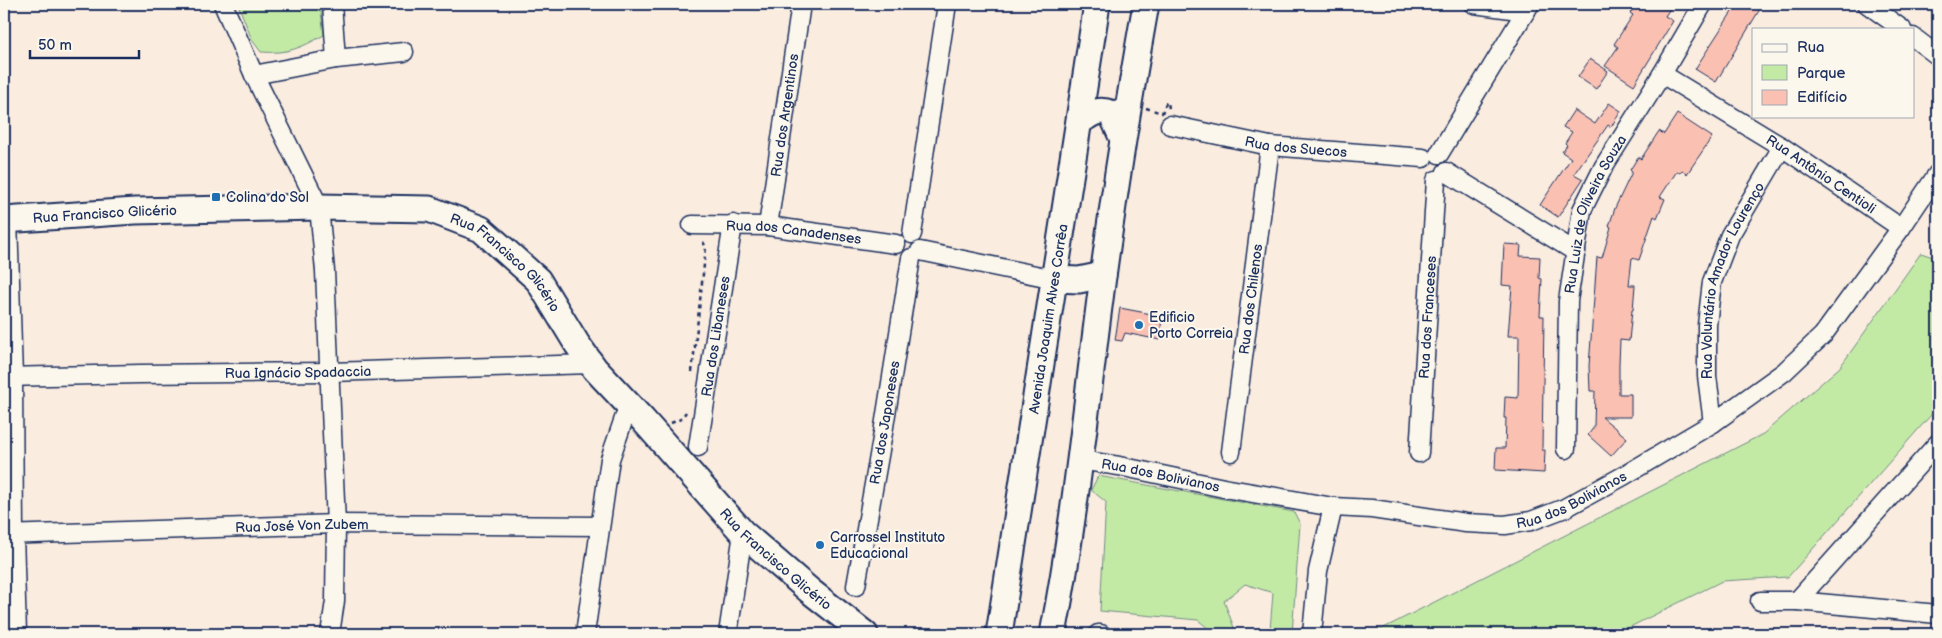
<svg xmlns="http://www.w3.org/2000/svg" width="1942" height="638" font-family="'Balsamiq Sans',sans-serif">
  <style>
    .green { fill: #c3eaa5; stroke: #6f8c82 }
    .building { fill: #fac1b2; stroke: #1b2f5e }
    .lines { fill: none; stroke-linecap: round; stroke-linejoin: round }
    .street-casing { stroke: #1b2f5e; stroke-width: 21 }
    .secondary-casing { stroke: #1b2f5e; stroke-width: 29 }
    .path { stroke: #1b2f5e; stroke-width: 2.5; stroke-dasharray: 4 4; stroke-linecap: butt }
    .street { stroke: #fbf7ec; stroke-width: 18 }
    .secondary { stroke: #fbf7ec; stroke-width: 25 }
    .poi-dot { fill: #1f6fb2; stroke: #fbf7ec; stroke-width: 2 }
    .labels { text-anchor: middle; stroke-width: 4; stroke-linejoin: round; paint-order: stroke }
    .street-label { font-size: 14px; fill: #1b2f5e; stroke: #fbf7ec }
    .poi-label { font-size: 14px; fill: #1b2f5e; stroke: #fbf7ec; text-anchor: start }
  </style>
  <rect width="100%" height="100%" fill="#fbece0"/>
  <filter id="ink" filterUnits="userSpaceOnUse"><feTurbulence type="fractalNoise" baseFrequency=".02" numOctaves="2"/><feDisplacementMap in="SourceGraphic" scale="10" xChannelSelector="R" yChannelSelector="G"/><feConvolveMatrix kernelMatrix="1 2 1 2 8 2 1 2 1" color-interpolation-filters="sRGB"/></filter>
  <g filter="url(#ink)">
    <g class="green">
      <path d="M238,4H320L324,35C301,48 288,54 261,52L252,40Z"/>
      <path d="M468,4H546L545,9Z"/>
      <path d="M1921,253L1936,258L1938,257V407L1788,577L1722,581L1616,634H1372L1763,434L1840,367Z"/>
      <path d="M1098,476L1294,512L1300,524L1292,634H1279L1270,630L1273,593L1245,584L1224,601L1236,633L1234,634H1215L1198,620L1100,611L1106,502L1091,490Z"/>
    </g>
    <g class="building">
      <path d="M1636,4H1673L1665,16L1673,21L1634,85L1605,66L1618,47L1614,44L1633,15L1630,13Z"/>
      <path d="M1737,4H1763L1716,82L1695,69Z"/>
      <path d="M1590,59L1608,71L1596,89L1578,77Z"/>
      <path d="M1609,103L1621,111L1611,127L1608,125L1574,174L1583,179L1558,217L1540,205L1571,158L1562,152L1567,145L1565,143L1572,132L1563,127L1574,110L1595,124Z"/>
      <path d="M1677,114L1712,137L1687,174L1682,170L1680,173L1677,171L1660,197L1665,199L1657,218L1654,216L1639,260L1632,258L1629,285H1635L1633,310H1632L1629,341L1620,340L1619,364V394H1631V417H1602L1627,438L1611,456L1588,435L1594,427L1595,391H1590L1589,366L1597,257L1602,258L1611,227L1609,226L1615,208L1632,172L1630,170L1638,157L1641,159L1659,131L1664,134Z"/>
      <path d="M1504,244L1521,245L1520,256L1540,257L1539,278L1542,279L1540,316H1544L1542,450H1545L1544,473L1495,470L1496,448H1505L1506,418H1504L1505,397L1518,398L1519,336H1508L1512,286L1502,285Z"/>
      <path d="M1120,308L1162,316L1160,340L1125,333L1122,341L1115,340Z"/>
    </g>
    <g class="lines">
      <g class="street-casing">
        <g id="street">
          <path d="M223,4L254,75L319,207L325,271L336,524L335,601L330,634"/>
          <path d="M332,4L336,59"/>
          <path d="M1474,4L1526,11"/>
          <path d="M1867,4L1902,29"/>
          <path d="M1913,37L1938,56"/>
          <path id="s1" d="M1662,74L1782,147L1901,228"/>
          <path d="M254,75L336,59L404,52"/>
          <path id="s2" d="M1170,125L1270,146L1423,158"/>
          <path d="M1439,154L1530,4"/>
          <path d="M1446,172L1576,252"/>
          <path d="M8,219L13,377L14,534L17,634"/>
          <path id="s3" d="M692,225L768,226L896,244"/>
          <path id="s4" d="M768,226L801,4"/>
          <path d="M912,234L947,4"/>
          <path d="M920,251L1055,279"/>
          <path id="s5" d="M4,377L140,374L330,372L591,364"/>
          <path id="s6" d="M1713,423L1707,376V325L1712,282L1730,235L1782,147"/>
          <path id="s7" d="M698,447L733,224"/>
          <path id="s8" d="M1566,449L1568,301L1582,210L1604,166L1662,74L1703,4"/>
          <path id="s9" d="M1231,452L1270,146"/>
          <path id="s10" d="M1419,453L1436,180"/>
          <path id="s11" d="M1080,460L1119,466L1224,488L1333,507L1372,509L1466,523L1505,525L1531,521L1565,508L1625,475L1713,423L1784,372L1823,335L1901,228L1938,173"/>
          <path id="s12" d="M4,535L336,524L600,526"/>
          <path id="s13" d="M856,586L883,433L911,258"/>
          <path d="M1760,601H1797L1938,614"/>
          <path d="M1797,601L1938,443"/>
          <path d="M585,634L610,459L629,404"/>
          <path d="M728,634L743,533"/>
          <path d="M1098,634H1101"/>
          <path d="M1312,634L1318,571L1333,507"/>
        </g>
      </g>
      <g class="secondary-casing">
        <g id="secondary">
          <path d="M1080,121C1092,114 1097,108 1111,113L1122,137"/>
          <path id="s14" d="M4,220L135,211L319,207L429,209L481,229L538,280L577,344L595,369L643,420L743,533L810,591L865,634"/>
          <path d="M1055,279L1079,280L1103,275"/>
          <path id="s15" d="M999,634L1097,4"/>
          <path d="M1053,634C1074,526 1085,416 1099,307C1112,206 1128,105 1146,4"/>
        </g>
      </g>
      <g class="path">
        <path d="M1146,108L1162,113L1166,103L1168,102L1169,109"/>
        <path d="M692,372L706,247L703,242"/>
        <path d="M671,423L681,419L686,412"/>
      </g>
      <use href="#street" class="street"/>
      <use href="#secondary" class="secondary"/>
    </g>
  </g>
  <g class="poi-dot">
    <rect x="211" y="192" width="10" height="10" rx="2.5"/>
    <circle cx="1139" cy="325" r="5"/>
    <circle cx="820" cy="545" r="5"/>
  </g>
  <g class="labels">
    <g class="street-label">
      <text dy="5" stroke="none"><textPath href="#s4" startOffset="112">Rua dos Argentinos</textPath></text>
      <text dy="5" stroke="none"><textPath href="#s2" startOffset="128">Rua dos Suecos</textPath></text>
      <text dy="5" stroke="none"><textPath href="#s1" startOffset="188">Rua Antônio Centioli</textPath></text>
      <text dy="5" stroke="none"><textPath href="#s14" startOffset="101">Rua Francisco Glicério</textPath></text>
      <text dy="5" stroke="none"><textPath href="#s8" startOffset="240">Rua Luiz de Oliveira Souza</textPath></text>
      <text dy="5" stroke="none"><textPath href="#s3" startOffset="102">Rua dos Canadenses</textPath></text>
      <text dy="5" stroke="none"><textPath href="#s14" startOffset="521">Rua Francisco Glicério</textPath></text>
      <text dy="5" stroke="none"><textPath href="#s6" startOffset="148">Rua Voluntário Amador Lourenço</textPath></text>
      <text dy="5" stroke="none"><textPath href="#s9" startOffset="154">Rua dos Chilenos</textPath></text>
      <text dy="5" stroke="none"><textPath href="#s10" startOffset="136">Rua dos Franceses</textPath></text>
      <text dy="5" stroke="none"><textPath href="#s15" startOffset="319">Avenida Joaquim Alves Corrêa</textPath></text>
      <text dy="5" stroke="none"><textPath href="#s7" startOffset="112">Rua dos Libaneses</textPath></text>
      <text dy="5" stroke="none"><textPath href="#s5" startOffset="294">Rua Ignácio Spadaccia</textPath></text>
      <text dy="5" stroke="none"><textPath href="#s13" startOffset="166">Rua dos Japoneses</textPath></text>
      <text dy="5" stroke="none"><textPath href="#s11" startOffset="82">Rua dos Bolivianos</textPath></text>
      <text dy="5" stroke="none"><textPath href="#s11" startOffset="502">Rua dos Bolivianos</textPath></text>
      <text dy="5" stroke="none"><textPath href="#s12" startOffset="298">Rua José Von Zubem</textPath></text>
      <text dy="5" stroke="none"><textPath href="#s14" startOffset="926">Rua Francisco Glicério</textPath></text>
    </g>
    <g class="poi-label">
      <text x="226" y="202">Colina do Sol</text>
      <text x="1149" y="322">Edificio<tspan x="1149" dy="16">Porto Correia</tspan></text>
      <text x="830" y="542">Carrossel Instituto<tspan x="830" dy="16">Educacional</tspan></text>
    </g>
  </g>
  <rect width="1942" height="638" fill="none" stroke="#fbf7ec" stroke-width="20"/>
  <rect x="10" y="10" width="1922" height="618" fill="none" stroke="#1b2f5e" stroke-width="2" filter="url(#ink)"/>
  <rect x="1752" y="28" width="162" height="90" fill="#fbf7ec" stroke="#a1a7b3"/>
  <rect x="1762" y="44" width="25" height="8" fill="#fbf7ec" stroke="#a1a7b3"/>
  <text x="1797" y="52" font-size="15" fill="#1b2f5e">Rua</text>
  <rect x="1762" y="65" width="25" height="15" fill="#c3eaa5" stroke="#a1a7b3"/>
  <text x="1797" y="78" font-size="15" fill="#1b2f5e">Parque</text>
  <rect x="1762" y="90" width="25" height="15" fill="#fac1b2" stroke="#a1a7b3"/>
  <text x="1797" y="102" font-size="15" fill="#1b2f5e">Edifício</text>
  <path d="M30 50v8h109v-8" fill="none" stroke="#1b2f5e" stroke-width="2.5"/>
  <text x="38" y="50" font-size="15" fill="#1b2f5e" stroke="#fbf7ec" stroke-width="4" paint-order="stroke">50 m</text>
</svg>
